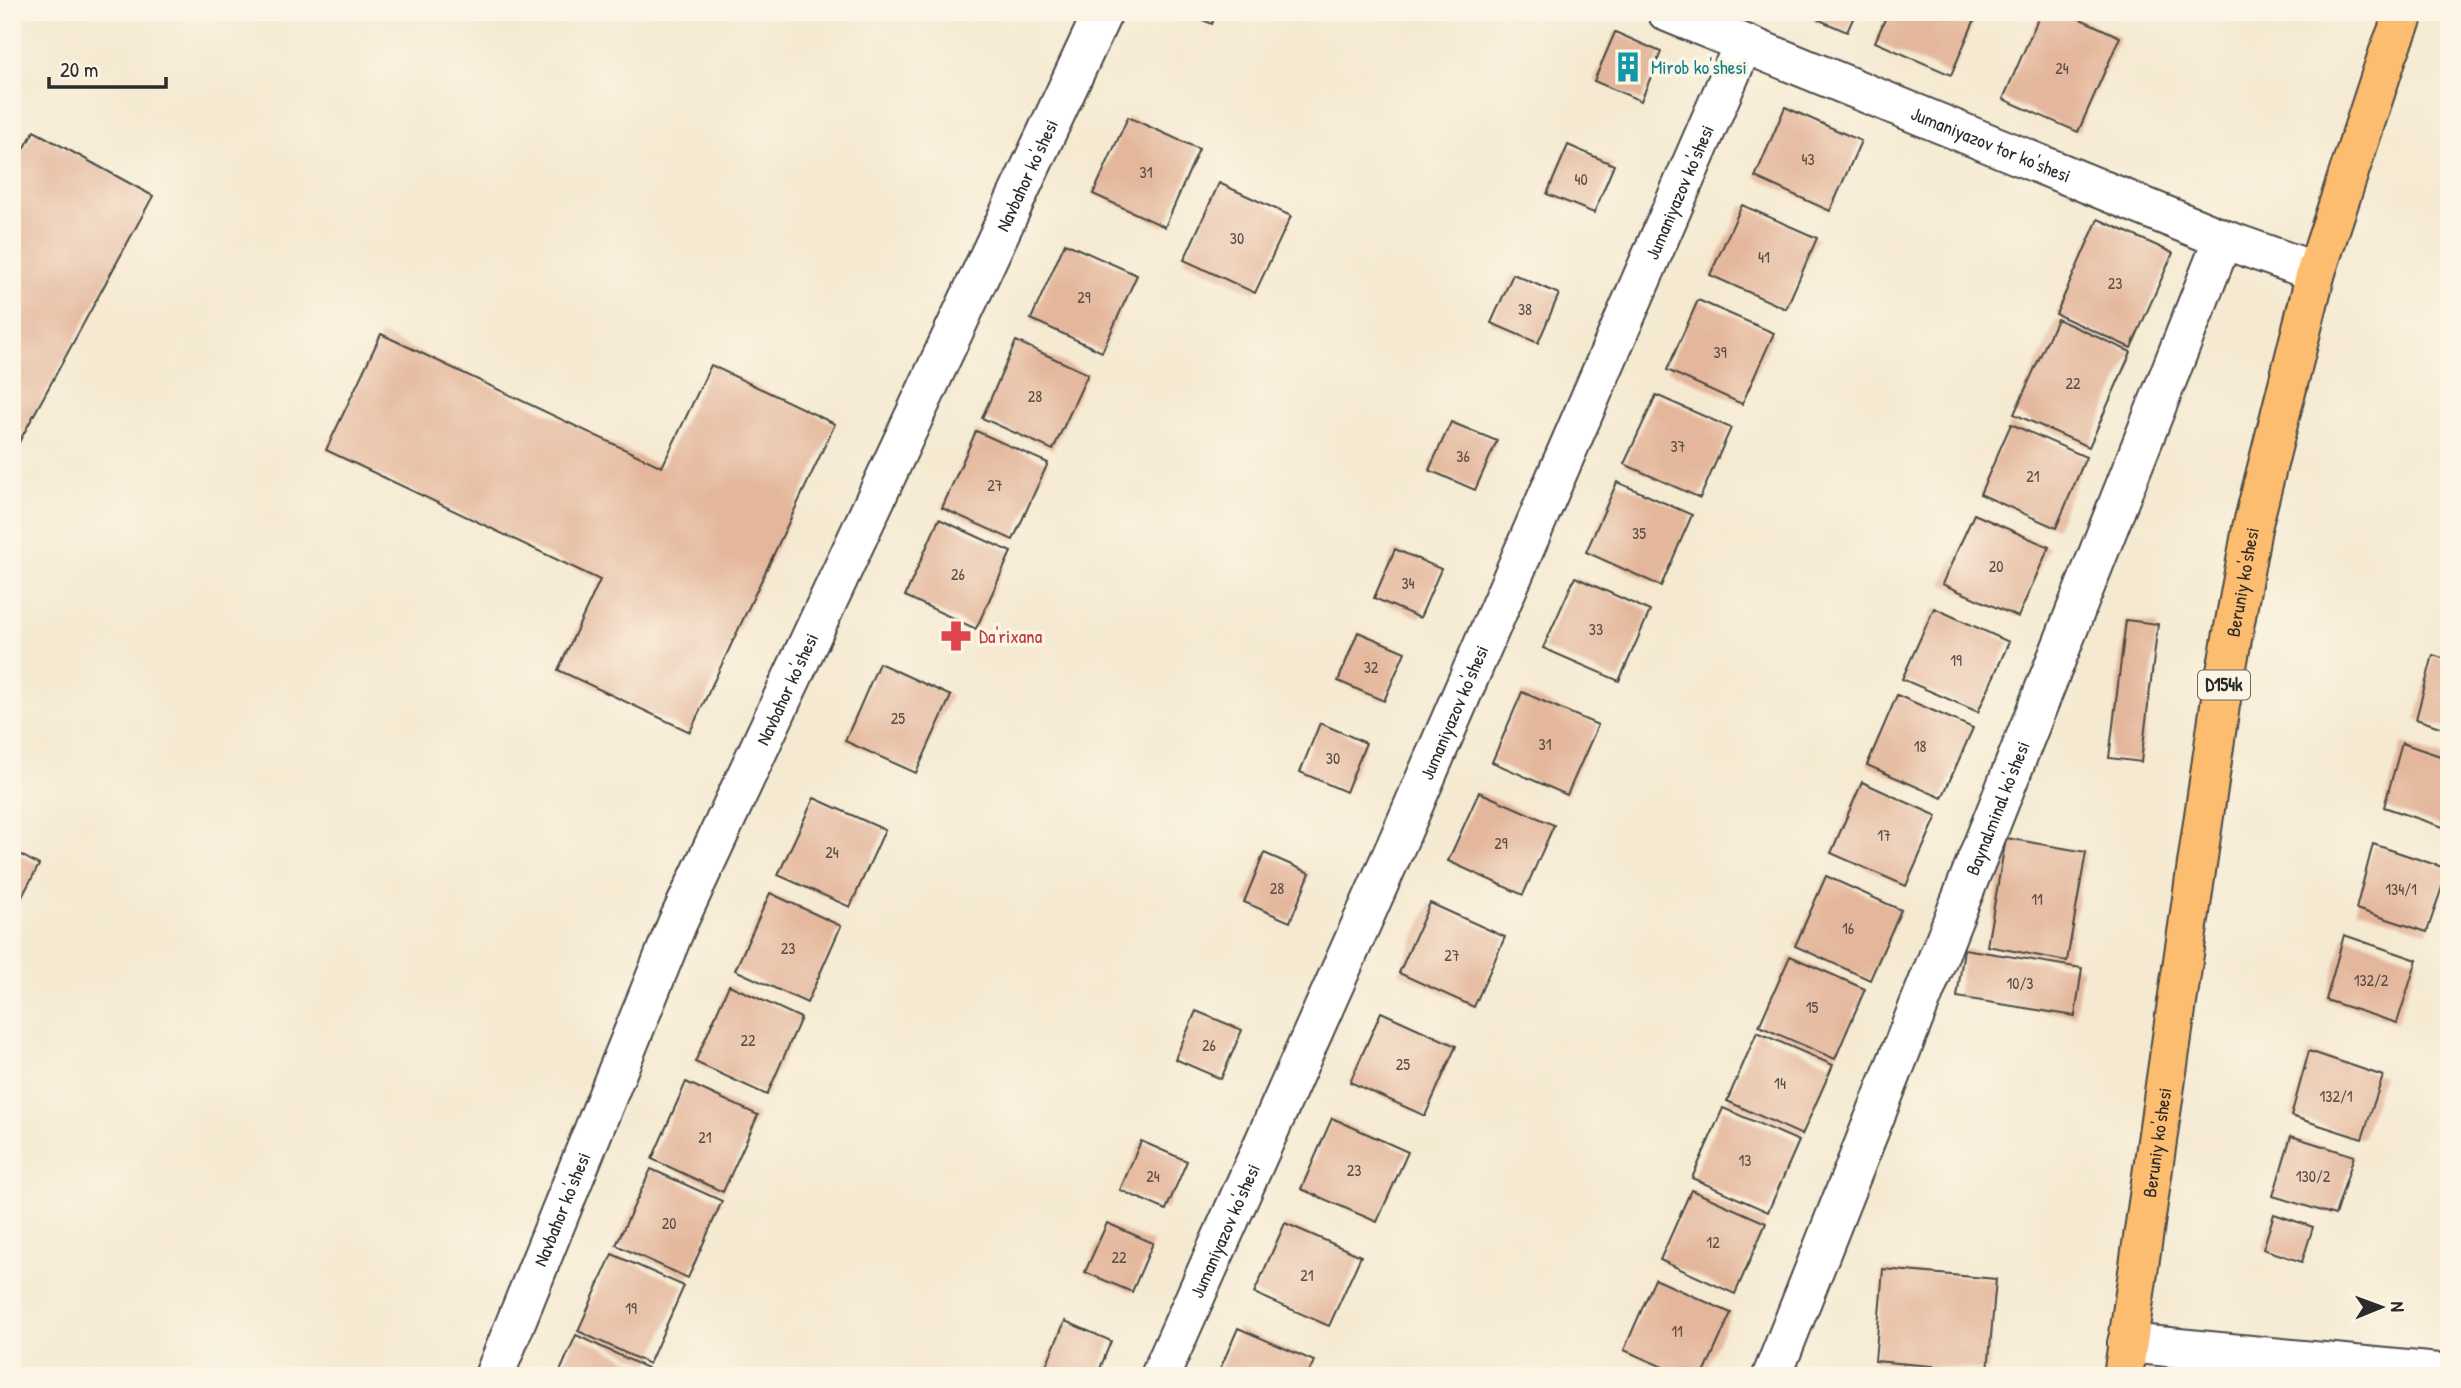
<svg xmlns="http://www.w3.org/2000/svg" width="2461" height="1388" font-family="'Patrick Hand',sans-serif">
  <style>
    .building { fill: #e4b79c }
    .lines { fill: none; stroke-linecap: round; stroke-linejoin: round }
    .minor-casing { stroke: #494844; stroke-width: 42 }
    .major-casing { stroke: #494844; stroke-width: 42 }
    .minor { stroke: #fff; stroke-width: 38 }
    .major { stroke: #fcbd6f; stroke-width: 38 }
    .labels { text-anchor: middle; stroke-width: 7; stroke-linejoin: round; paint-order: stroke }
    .number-label { font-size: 16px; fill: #594e47 }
    .shield { fill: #fcf5e5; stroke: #6a6863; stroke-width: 2 }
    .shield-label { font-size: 18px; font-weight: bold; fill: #2b2b2b }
    .culture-label { font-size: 19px; fill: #0d838f; stroke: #fcf5e5; text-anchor: start }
    .street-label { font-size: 19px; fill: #2b2b2b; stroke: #fcf5e5 }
    .health-label { font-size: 19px; fill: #be3a42; stroke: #fcf5e5; text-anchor: start }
  </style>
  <rect width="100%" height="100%" fill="#fcf5e5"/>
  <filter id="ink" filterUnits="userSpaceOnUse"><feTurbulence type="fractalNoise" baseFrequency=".0143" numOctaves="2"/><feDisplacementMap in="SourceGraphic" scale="14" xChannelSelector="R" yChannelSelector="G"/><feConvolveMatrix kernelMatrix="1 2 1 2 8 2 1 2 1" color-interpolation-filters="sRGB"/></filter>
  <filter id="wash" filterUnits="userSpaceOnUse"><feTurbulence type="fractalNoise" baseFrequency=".00686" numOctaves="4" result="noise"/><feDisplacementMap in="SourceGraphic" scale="28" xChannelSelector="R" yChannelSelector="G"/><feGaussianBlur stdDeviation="1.57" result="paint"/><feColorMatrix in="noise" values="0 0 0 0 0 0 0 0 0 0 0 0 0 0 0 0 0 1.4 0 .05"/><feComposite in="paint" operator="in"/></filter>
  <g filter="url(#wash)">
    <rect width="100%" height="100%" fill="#f5e9d1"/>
    <g id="blocks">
      <g class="building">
        <path d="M1184,12H1217L1212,24Z"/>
        <path d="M1801,12H1856L1847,32Z"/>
        <path d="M1888,12H1978L1951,75L1875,42Z"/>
        <path d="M2041,12H2065L2120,37L2078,132L2003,99Z"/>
        <path d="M1615,32L1661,52L1641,101L1594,81Z"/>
        <path d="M1785,107L1861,141L1830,211L1755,177Z"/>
        <path d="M1128,117L1199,149L1165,227L1093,194Z"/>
        <path d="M34,131L153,196L12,455V171Z"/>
        <path d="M1568,145L1614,165L1594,213L1547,194Z"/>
        <path d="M1219,183L1291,216L1255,293L1184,260Z"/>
        <path d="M1742,205L1817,238L1786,309L1710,275Z"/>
        <path d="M2098,219L2173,253L2131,348L2056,314Z"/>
        <path d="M1065,243L1137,275L1102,352L1031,319Z"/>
        <path d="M1513,274L1559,294L1538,343L1491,323Z"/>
        <path d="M1698,300L1774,333L1742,404L1667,370Z"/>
        <path d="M2057,319L2131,352L2089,447L2014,414Z"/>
        <path d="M381,334L662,467L711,365L835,424L690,732L558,670L600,580L326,450Z"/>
        <path d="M1016,341L1088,374L1053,450L982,418Z"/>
        <path d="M1656,395L1731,428L1700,498L1624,464Z"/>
        <path d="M1451,422L1497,441L1475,490L1429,470Z"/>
        <path d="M2011,424L2086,457L2056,528L1980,494Z"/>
        <path d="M976,431L1048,463L1013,540L942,508Z"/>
        <path d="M1617,482L1692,515L1661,586L1586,552Z"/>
        <path d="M1974,514L2049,547L2018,617L1942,584Z"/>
        <path d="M939,519L1011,552L976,629L905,596Z"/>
        <path d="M1395,549L1441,569L1420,618L1374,598Z"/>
        <path d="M1575,577L1650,611L1619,681L1543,648Z"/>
        <path d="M1934,608L2009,642L1978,712L1902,679Z"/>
        <path d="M2126,620L2158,624L2141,762L2109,758Z"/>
        <path d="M1358,632L1405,652L1384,701L1338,681Z"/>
        <path d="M2433,655L2449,660V730L2416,719Z"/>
        <path d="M879,663L951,696L916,773L845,741Z"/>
        <path d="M1522,692L1598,725L1567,795L1492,762Z"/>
        <path d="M1897,695L1973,728L1942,798L1867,765Z"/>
        <path d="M1320,723L1366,743L1346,792L1300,772Z"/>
        <path d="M2402,743L2449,759V829L2384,807Z"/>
        <path d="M1862,782L1937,816L1906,886L1831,853Z"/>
        <path d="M1479,792L1554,825L1523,895L1448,861Z"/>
        <path d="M814,798L885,830L850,907L778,875Z"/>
        <path d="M2006,838L2086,852L2067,961L1987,946Z"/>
        <path d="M2373,844L2448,869L2427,932L2356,909Z"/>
        <path d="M12,850L39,865L12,915Z"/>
        <path d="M1264,853L1310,873L1290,922L1244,902Z"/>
        <path d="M1826,876L1901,910L1870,980L1795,946Z"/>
        <path d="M770,893L841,926L807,1003L735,970Z"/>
        <path d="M1430,903L1505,937L1474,1007L1399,973Z"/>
        <path d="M2344,935L2417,960L2397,1023L2326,1000Z"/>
        <path d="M1964,949L2082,968L2075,1016L1957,997Z"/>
        <path d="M1790,956L1865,989L1835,1059L1759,1026Z"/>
        <path d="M729,985L801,1018L767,1095L695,1062Z"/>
        <path d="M1196,1011L1242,1030L1221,1079L1175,1059Z"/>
        <path d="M1381,1012L1456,1046L1425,1116L1350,1082Z"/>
        <path d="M1757,1032L1833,1065L1802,1135L1727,1101Z"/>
        <path d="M2309,1051L2383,1076L2362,1139L2291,1116Z"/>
        <path d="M686,1082L758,1115L723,1192L652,1159Z"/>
        <path d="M1723,1108L1799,1141L1768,1212L1692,1178Z"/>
        <path d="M1332,1118L1408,1152L1377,1222L1301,1189Z"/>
        <path d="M2291,1136L2354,1156L2335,1215L2273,1196Z"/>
        <path d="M1141,1141L1187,1161L1166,1210L1120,1190Z"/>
        <path d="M651,1169L722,1201L688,1278L616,1245Z"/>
        <path d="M1691,1190L1766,1223L1735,1294L1660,1260Z"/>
        <path d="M2274,1214L2313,1227L2302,1262L2263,1249Z"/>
        <path d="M1107,1223L1153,1243L1132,1292L1085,1272Z"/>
        <path d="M1285,1223L1361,1256L1329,1326L1254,1293Z"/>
        <path d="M612,1254L684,1286L649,1364L578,1331Z"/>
        <path d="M1883,1269L1996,1279L1988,1371L1875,1361Z"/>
        <path d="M1655,1279L1731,1313L1703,1376H1683L1624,1350Z"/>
        <path d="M1065,1321L1111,1341L1097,1376H1058L1044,1370Z"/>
        <path d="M1238,1328L1314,1361L1307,1376H1217Z"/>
        <path d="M576,1335L647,1368L644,1376H558Z"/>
      </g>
    </g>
  </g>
  <g filter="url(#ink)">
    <use href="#blocks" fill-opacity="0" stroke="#494844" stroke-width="2"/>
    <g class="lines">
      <g class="minor-casing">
        <g id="minor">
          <path id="s1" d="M1667,12L2223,239L2316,272"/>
          <path d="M2127,1343L2449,1374"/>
          <path id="s2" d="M494,1376L677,924L1103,12"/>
          <path id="s3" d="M1160,1376L1399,839L1743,45"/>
          <path id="s4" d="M1772,1376L2223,239"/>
        </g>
      </g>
      <g class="major-casing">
        <g id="major">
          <path id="s5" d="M2123,1376L2220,705L2252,528L2316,272L2388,54L2405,12"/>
        </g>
      </g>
      <use href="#minor" class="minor"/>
      <use href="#major" class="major"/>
    </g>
  </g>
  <defs>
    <g id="building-bare" transform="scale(2.415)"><path d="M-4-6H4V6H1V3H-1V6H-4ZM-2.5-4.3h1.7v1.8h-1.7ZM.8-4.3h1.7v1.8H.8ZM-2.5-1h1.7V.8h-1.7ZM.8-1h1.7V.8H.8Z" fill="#0f9aa8" stroke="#fcf5e5" stroke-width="2.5" paint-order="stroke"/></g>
    <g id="pharmacy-bare" transform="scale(2.415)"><path d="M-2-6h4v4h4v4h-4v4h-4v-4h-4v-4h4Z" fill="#e0444e" stroke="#fcf5e5" stroke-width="2.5" paint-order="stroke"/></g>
  </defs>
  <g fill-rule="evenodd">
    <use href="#building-bare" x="1628" y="67"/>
    <use href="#pharmacy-bare" x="956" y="636"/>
  </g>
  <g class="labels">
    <g class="number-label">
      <text x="2062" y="74">24</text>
      <text x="1808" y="165">43</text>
      <text x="1146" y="178">31</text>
      <text x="1581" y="185">40</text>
      <text x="1237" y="244">30</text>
      <text x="1764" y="263">41</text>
      <text x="2115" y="289">23</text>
      <text x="1084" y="303">29</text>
      <text x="1525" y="315">38</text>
      <text x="1720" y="358">39</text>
      <text x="2073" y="389">22</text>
      <text x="1035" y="402">28</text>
      <text x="1678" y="452">37</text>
      <text x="1463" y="462">36</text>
      <text x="2033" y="482">21</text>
      <text x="995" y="491">27</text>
      <text x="1639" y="539">35</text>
      <text x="1996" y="572">20</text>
      <text x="958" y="580">26</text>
      <text x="1408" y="589">34</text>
      <text x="1596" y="635">33</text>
      <text x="1956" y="666">19</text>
      <text x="1371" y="673">32</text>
      <text x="898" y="724">25</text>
      <text x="1545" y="750">31</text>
      <text x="1920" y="752">18</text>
      <text x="1333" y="764">30</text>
      <text x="1884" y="841">17</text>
      <text x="1501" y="849">29</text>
      <text x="832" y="858">24</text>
      <text x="1277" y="894">28</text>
      <text x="2401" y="895">134/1</text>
      <text x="2037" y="905">11</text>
      <text x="1848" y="934">16</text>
      <text x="788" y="954">23</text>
      <text x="1452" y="961">27</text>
      <text x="2371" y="986">132/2</text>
      <text x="2020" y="989">10/3</text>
      <text x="1812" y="1013">15</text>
      <text x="748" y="1046">22</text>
      <text x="1209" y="1051">26</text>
      <text x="1403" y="1070">25</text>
      <text x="1780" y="1089">14</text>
      <text x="2336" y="1102">132/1</text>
      <text x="705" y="1143">21</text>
      <text x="1745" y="1166">13</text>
      <text x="1354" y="1176">23</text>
      <text x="1153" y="1182">24</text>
      <text x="2313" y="1182">130/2</text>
      <text x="669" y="1229">20</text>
      <text x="1713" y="1248">12</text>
      <text x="1119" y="1263">22</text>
      <text x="1307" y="1281">21</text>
      <text x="631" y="1314">19</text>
      <text x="1677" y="1337">11</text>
    </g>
    <rect class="shield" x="2198" y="670.5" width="52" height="29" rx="5"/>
    <g class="shield-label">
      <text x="2224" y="691">D154k</text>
    </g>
    <g class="culture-label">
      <text x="1651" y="74">Mirob ko'shesi</text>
    </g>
    <g class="street-label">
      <text dy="7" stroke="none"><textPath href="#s1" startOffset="350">Jumaniyazov tor ko'shesi</textPath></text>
      <text dy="7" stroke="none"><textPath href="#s2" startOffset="1314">Navbahor ko'shesi</textPath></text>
      <text dy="7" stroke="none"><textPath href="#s3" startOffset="1293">Jumaniyazov ko'shesi</textPath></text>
      <text dy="7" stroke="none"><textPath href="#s5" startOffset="803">Beruniy ko'shesi</textPath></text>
      <text dy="7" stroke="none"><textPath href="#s2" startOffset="747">Navbahor ko'shesi</textPath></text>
      <text dy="7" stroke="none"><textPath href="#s3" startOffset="726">Jumaniyazov ko'shesi</textPath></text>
      <text dy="7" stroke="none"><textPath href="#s4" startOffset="611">Baynalminal ko'shesi</textPath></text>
      <text dy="7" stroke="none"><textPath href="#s5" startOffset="236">Beruniy ko'shesi</textPath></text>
      <text dy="7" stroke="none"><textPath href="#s2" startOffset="180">Navbahor ko'shesi</textPath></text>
      <text dy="7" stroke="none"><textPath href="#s3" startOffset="159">Jumaniyazov ko'shesi</textPath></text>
    </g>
    <g class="health-label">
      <text x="979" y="643">Da'rixana</text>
    </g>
  </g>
  <rect width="2461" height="1388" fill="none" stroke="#fcf5e5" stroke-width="42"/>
  <g transform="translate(2381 1307) rotate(89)" stroke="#fcf5e5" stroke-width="5" paint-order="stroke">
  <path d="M0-5L12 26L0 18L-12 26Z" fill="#2b2b2b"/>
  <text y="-10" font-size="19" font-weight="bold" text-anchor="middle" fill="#2b2b2b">N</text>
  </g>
  <path d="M49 77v10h117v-10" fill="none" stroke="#2b2b2b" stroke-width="3.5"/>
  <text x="60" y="77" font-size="21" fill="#2b2b2b" stroke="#fcf5e5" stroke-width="5" paint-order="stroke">20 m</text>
</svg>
